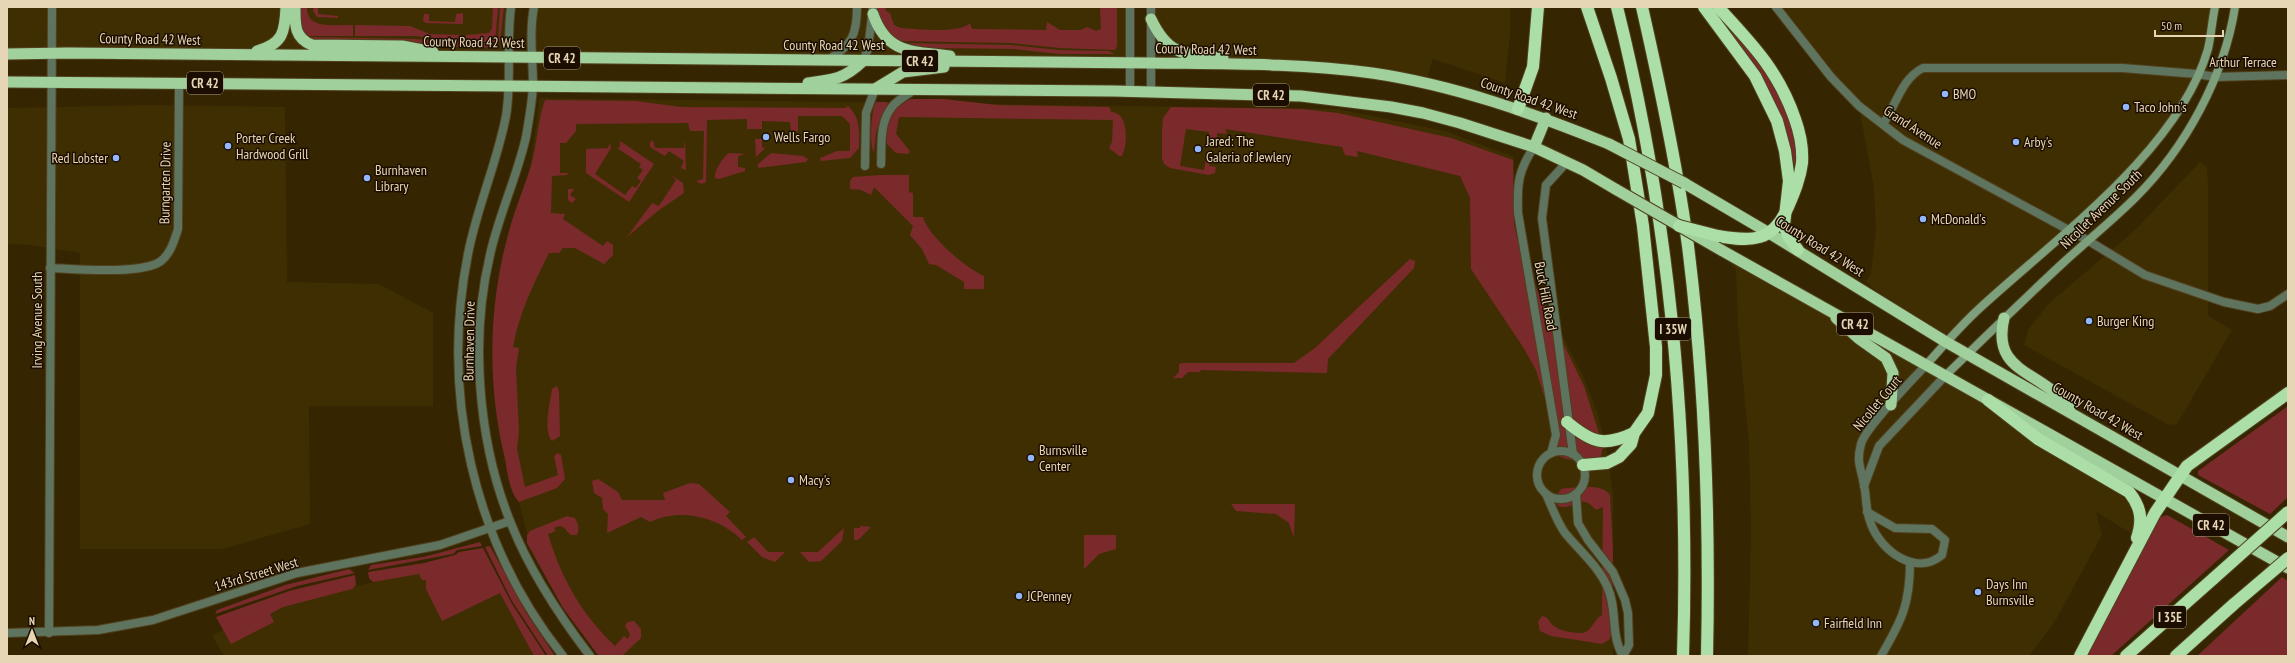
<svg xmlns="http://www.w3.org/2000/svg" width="2295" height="663" font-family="'PT Sans Narrow',sans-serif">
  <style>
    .built { fill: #402e03 }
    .green { fill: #7a2a2b }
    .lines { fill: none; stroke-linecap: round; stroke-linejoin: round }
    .minor-casing { stroke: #51411e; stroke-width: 10 }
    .tertiary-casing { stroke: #51411e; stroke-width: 10 }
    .secondary-casing { stroke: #51411e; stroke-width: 10 }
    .trunk-casing { stroke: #51411e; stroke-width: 13 }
    .motorway-casing { stroke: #51411e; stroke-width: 14 }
    .minor { stroke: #5f745e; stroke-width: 8 }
    .tertiary { stroke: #5f745e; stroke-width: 8 }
    .secondary { stroke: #7e9f7b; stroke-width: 8 }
    .trunk { stroke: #a0d09c; stroke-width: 11 }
    .motorway { stroke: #abdfa7; stroke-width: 12 }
    .trunk-bridge-casing { stroke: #51411e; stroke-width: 13; stroke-linecap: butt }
    .motorway-bridge-casing { stroke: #51411e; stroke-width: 14; stroke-linecap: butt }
    .trunk-bridge { stroke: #a0d09c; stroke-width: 11 }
    .motorway-bridge { stroke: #abdfa7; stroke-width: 12 }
    .poi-dot { fill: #93b7fd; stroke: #1b0e00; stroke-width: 1.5 }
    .labels { text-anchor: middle; stroke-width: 3; stroke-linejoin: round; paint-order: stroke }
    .shield { fill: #1b0e00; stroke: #aa9a7f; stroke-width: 1 }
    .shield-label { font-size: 13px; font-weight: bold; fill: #e7d6b6 }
    .street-label { font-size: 14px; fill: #e7d6b6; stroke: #1b0e00 }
    .poi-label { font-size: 14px; fill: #e7d6b6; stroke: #1b0e00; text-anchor: start }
  </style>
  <rect width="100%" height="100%" fill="#352501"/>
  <g class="built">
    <path d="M7,7H511L509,58L7,54Z"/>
    <path d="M534,7H1130V63L532,58Z"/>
    <path d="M1151,7H1510V34L1505,83L1433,59L1430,67L1427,83L1186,54L1166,43Z"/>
    <path d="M1776,7H2215L2208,49L2179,110L2137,164L1946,342L1899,312L1866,282L1871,274L1876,229L1874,188L1859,106Z"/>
    <path d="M540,98L1337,109L1445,131L1514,157L1515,211L1527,267L1584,378L1598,415L1608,457L1613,497V656H601L529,541L512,475L497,400Z"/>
    <path d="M152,105L285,107L287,282L379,284L433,313V406H309L310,524L223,549H80V253L31,245L7,244V108Z"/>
    <path d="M2200,162L2207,167L2208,186V316L2232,330L2177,424L2169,425L2024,345L2028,330L2049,303L2133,232Z"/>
    <path d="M1721,250L1959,382L2137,502V537L2096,512L2102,535L2055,621L2029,656H1748L1751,531L1749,444L1738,326L1736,270Z"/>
    <path d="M481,554L535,656H224L212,635L280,606Z"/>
  </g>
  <g class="green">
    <path d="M298,7H307C306,31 337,24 353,25V36H304L302,34Z"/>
    <path d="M314,7H318V14L338,16V18L317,17L313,11Z"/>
    <path d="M493,7H498L495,42H465L466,35L489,33L492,28Z"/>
    <path d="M500,7H504L500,42L498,41Z"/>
    <path d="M877,7H885L886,11L890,13L894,25L901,28C916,29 960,34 970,23L972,29L1046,30L1047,22L1060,30H1081L1087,27L1096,31L1101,29L1100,7H1117V46L1115,50L1060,48L1011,43L897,41C886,33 878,20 877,7Z"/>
    <path d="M463,13V24L426,23L423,21L424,14H429V21L455,22L456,14Z"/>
    <path d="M1719,14L1764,64L1794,127L1797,164H1794C1782,99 1757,66 1716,16Z"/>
    <path d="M355,25L410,26L430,34L462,35L463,41L414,36H355Z"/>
    <path d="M308,37L414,39L494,44L495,47L470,48L416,43L314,41Z"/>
    <path d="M902,43L1011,45L1058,50L1108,51L1115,54H1059L1014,49L936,48L911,46Z"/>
    <path d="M911,99H944L997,105L1108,107L1110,108L1111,112C1129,112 1128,144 1122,156H1119L1109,148L1112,142L1113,120L899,117L896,134L910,151L908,154L896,153L887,144C886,123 891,108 911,99Z"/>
    <path d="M545,100L636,101L681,107L845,108L848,106C861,118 859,131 859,148L850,158L821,161L820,158L837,151H850V124L842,116H798V131H791L790,122L762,121V129H747V119L707,120L706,182L701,184L696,181L703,179L704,131H690L688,123L576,124V131L566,143H560V173H568L567,175L552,176L551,213L565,214L563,219L603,246L607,241L613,245V255L604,264L575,248H563L559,253H549C534,283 519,313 513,347L519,348L516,368L519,432L517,449L525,487L558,475L554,456L558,453L561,455L565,479L557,488L519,502C510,494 507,471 505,459C487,386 488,305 509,231C515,208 525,186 532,162C537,143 538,119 545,100Z"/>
    <path d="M876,102H887L888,104L876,132L874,153C869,144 871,110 876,102Z"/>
    <path d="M1171,107L1301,109L1338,113L1451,138L1513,160L1514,224L1522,259L1584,386L1603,446L1601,456C1590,462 1565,462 1556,454L1548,409L1536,370L1523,347L1471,269L1470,198L1460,176L1357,151L1358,157L1345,155L1342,147L1225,129L1227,134L1217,133V141H1213V147L1207,146L1209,132L1186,129L1180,166L1204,170L1207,155L1210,156L1209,166L1216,167L1215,173L1209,175L1170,168L1164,164L1162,159V131L1163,118Z"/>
    <path d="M755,139H762V147L765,148L756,157Z"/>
    <path d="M653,140L655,148H684L685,140L686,170L681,168L684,161L669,151L665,156L650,147V142Z"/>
    <path d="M620,141L654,164L629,202L586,173V149L608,148L610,143L611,148L595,174L625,195L632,186L636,188L641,181L637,178L643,170L639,167L641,164L617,148L620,147Z"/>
    <path d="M729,153L745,154L738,156V167L745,168V171L719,179L715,178C714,171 723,157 729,153Z"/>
    <path d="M771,153L803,156L808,159L806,162L758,168V164Z"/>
    <path d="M671,175L683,183L684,193L659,210L627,237L652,203L659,206L676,180Z"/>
    <path d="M881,175H909V192L913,193V217H923C928,236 966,268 984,276V289H964V282L936,265L929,264L922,249L910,235L913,226L874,187L871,195L861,190L850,189V181L853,177Z"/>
    <path d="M568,189H574L570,195L576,199L572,203L568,200Z"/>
    <path d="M1410,259L1415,261L1414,268L1328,359L1327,373L1201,370L1200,372H1188L1182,378H1173L1179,372V364L1183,363H1294L1315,348Z"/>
    <path d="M557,386L559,391L560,436L552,441C543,431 550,402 552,389Z"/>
    <path d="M2288,406V497L2270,514L2198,475V471Z"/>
    <path d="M598,479L618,492L622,500H665L663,493L690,483L699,484L730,512L726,516L746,537L742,540C719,517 680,507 650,522L641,517L607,533L608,514L603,509L602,498L594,493L592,481Z"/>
    <path d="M1567,488C1581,488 1601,483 1610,495L1613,552L1612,633L1609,640L1602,644L1551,636L1540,631L1538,622L1542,616C1549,617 1549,622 1554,626C1562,632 1574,633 1583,633C1593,630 1593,620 1602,615L1603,507L1596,510C1579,490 1573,512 1558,506L1555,498L1561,489Z"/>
    <path d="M1231,504H1295L1294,538L1289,523L1276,514L1236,511Z"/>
    <path d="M2167,515L2229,550L2111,656H2085L2160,517Z"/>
    <path d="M567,516L575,518C578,524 580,529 577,535H571C564,530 565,523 554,528L556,531L548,534C561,578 582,615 615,646L624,636L628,639L630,634L625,626L627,622L634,621L641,629V638L622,656L598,655L563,608L527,543V535L530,531Z"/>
    <path d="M860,526L871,527L858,540H854V528H860Z"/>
    <path d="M844,528L842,541L821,561L809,562L800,552H818Z"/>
    <path d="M1084,535H1116V549L1099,554L1084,569Z"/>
    <path d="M754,537L768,552H785L775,562L762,557L747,542Z"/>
    <path d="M480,542L482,546L457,550L453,554L368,570L371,565L423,557Z"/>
    <path d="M490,546L527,614L555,656H548L512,601L485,547Z"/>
    <path d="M483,548L512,604L546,656H534L500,593L442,621L426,589V580H422L419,574L373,582L369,578L368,572L424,563L455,555L459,552Z"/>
    <path d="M349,569L355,573L297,586L215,614L217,610L285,585Z"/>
    <path d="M355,575L356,585L352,589L283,607L270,614L274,622L231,644L216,617L289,591Z"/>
    <path d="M2282,577L2288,581V656H2197Z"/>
  </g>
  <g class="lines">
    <g class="minor-casing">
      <g id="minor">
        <path d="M1776,7L1831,77L1859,106L1903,140L2087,240L2145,275L2224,302L2258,309L2270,306L2288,294"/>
        <path d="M828,60C852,45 857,35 857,7"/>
        <path d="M863,61L868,49L873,7"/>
        <path d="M1883,124C1896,105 1902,78 1923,68H2122L2197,74"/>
        <path d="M881,164C882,146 879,123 892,107C897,100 907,95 914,90"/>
        <path d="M865,166L866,113L875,89"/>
        <path d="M50,268C74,269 143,275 161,261C171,253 174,241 178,229L179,83"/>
        <path d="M1864,486L1879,446L1946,375"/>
        <path d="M1867,512L1895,528L1932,529L1945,540L1942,555C1916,577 1881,551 1871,524C1865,509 1867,499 1864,485C1861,467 1856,463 1861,444C1865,428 1913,379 1927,364"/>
        <path d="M1881,656C1902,620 1910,604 1910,562"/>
      </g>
    </g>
    <g class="tertiary-casing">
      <g id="tertiary">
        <path d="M511,7C506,43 512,80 506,116C497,163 477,207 468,254C440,394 473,543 563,656"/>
        <path d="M534,7C529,33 533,59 533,86C532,102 529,120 526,137C517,177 499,214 490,255C470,339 478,441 510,521C529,570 558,614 590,656"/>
        <path d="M2197,74L2215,77L2288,75"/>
        <path d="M1130,92V7"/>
        <path d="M1151,92V7"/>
        <path d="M1534,147C1518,171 1517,184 1518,213L1556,435L1551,453"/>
        <path d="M1567,162L1546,185L1542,218L1573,454"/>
        <circle cx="1561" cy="475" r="24"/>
        <path d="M1546,494C1552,507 1557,522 1565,533C1579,550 1597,565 1607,586C1618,609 1610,635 1623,656"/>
        <path d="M1576,494L1578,523L1588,540L1613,572L1625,600L1628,613L1629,645L1623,656"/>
        <path d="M7,633L98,630L153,620L297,573L440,545L510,521"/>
        <path d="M49,633L52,7"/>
      </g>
    </g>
    <g class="secondary-casing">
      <g id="secondary">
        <path d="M1927,364C1944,345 1961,325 1981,307C2056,238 2179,150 2208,49C2211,36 2212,21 2215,7"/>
        <path d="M1946,375C1985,337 2024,299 2064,262C2088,240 2113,220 2136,197C2186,147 2224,77 2235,7"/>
      </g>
    </g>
    <g class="trunk-casing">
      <g id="trunk">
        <path d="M295,7C295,24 294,38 312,45L402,46L433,52"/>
        <path d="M873,14C887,55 914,51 950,56"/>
        <path d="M1151,19C1169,57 1186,54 1223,58"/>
        <path d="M257,51C283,44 285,32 286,7"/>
        <path d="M7,54L68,53L1151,63C1224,64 1299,63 1372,73C1454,85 1532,113 1609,144"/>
        <path d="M7,82L1114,91L1301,96L1391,107L1423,113L1460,123L1534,147L1583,170L1617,190"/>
        <path d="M808,83C834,80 844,79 863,61"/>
        <path d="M875,89L903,72L944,67"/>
        <path d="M1534,147L1546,118"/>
        <path d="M1684,183L1769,233L1946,342L2288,537"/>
        <path d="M1721,250L2288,568"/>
        <path d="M1836,318L1858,338L1886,358L1893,373L1891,405"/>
        <path d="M2004,318C1993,365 2026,369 2054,392C2060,396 2065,402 2070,407"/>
      </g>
    </g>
    <g class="motorway-casing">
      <g id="motorway">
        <path d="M1617,7C1670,219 1690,438 1683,656"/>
        <path d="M1642,7C1660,86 1677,165 1688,246C1705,382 1710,519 1707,656"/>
        <path d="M1704,7L1755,76L1777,121L1785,151L1789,181L1784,225L1789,238L1798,250"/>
        <path d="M1518,109L1533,67L1538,7"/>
        <path d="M1718,236C1752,242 1773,242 1788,207C1794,193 1800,179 1802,163C1803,148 1800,133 1795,119C1778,70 1752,44 1718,7"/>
        <path d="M1988,400L2038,439L2129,492C2141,507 2143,520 2137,538"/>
        <path d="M1567,422C1592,443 1604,447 1634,433"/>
        <path d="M1583,465L1607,463L1619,457L1631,444L1634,433L1648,413L1656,375V347L1643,226L1629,139L1611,78L1587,7"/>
        <path d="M2080,656L2155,513L2187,466L2288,393"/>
        <path d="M2126,656L2214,578"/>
        <path d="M2176,656L2234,604"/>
      </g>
    </g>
    <use href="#minor" class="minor"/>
    <use href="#tertiary" class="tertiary"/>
    <use href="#secondary" class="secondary"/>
    <use href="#trunk" class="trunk"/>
    <use href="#motorway" class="motorway"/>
    <g class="trunk-bridge-casing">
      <g id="trunk-bridge">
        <path d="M1609,144L1684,183"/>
        <path d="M1617,190L1721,250"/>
      </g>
    </g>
    <g class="motorway-bridge-casing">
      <g id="motorway-bridge">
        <path d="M1679,226L1718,236"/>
        <path d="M2214,578L2288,512"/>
        <path d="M2234,604L2288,558"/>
      </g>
    </g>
    <use href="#trunk-bridge" class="trunk-bridge"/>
    <use href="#motorway-bridge" class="motorway-bridge"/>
  </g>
  <g class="poi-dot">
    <circle cx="1945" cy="94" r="4"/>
    <circle cx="2126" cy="107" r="4"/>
    <circle cx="766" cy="137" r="4"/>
    <circle cx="2016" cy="142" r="4"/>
    <circle cx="228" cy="146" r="4"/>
    <circle cx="1198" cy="149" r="4"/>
    <circle cx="116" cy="158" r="4"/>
    <circle cx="367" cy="178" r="4"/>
    <circle cx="1923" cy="219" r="4"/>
    <circle cx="2089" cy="321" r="4"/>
    <circle cx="1031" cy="458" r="4"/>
    <circle cx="791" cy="480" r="4"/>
    <circle cx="1978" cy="592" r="4"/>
    <circle cx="1019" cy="596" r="4"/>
    <circle cx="1816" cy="623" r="4"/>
  </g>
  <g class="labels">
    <g class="shield">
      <rect x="544" y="47" width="36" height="22" rx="3"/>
      <rect x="902" y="50" width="36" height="22" rx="3"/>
      <rect x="187" y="72" width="36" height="22" rx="3"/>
      <rect x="1253" y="84" width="36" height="22" rx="3"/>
      <rect x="1837" y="313" width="36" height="22" rx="3"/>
      <rect x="1655" y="318" width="36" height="22" rx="3"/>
      <rect x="2193" y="514" width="36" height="22" rx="3"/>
      <rect x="2154" y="606" width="32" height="22" rx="3"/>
    </g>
    <g class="shield-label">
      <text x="562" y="63">CR 42</text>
      <text x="920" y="66">CR 42</text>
      <text x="205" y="88">CR 42</text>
      <text x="1271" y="100">CR 42</text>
      <text x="1855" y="329">CR 42</text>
      <text x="1673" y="334">I 35W</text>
      <text x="2211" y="530">CR 42</text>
      <text x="2170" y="622">I 35E</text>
    </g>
    <g class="street-label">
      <text transform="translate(150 39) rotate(1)" y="5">County Road 42 West</text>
      <text transform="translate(474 42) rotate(1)" y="5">County Road 42 West</text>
      <text x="834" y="50">County Road 42 West</text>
      <text transform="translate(1206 49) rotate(1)" y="5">County Road 42 West</text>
      <text x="2243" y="67">Arthur Terrace</text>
      <text transform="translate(1529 98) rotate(19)" y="5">County Road 42 West</text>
      <text transform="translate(1913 127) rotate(33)" y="5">Grand Avenue</text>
      <text transform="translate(165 183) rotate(-89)" y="5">Burngarten Drive</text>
      <text transform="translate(2101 209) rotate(-44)" y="5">Nicollet Avenue South</text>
      <text transform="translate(1820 246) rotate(32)" y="5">County Road 42 West</text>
      <text transform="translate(1546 296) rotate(79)" y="5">Buck Hill Road</text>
      <text transform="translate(37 320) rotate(-90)" y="5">Irving Avenue South</text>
      <text transform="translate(469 341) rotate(-89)" y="5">Burnhaven Drive</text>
      <text transform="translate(1877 403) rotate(-50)" y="5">Nicollet Court</text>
      <text transform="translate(2098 411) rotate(30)" y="5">County Road 42 West</text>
      <text transform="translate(256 574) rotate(-17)" y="5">143rd Street West</text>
    </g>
    <g class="poi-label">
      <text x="1953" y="99">BMO</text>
      <text x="2134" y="112">Taco John's</text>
      <text x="774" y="142">Wells Fargo</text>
      <text x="236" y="143">Porter Creek<tspan x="236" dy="16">Hardwood Grill</tspan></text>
      <text x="1206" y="146">Jared: The<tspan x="1206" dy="16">Galeria of Jewlery</tspan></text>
      <text x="2024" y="147">Arby's</text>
      <text x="108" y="163" text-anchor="end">Red Lobster</text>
      <text x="375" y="175">Burnhaven<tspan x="375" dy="16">Library</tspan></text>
      <text x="1931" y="224">McDonald's</text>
      <text x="2097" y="326">Burger King</text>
      <text x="1039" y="455">Burnsville<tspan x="1039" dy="16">Center</tspan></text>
      <text x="799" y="485">Macy's</text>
      <text x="1986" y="589">Days Inn<tspan x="1986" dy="16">Burnsville</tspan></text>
      <text x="1027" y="601">JCPenney</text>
      <text x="1824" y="628">Fairfield Inn</text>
    </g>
  </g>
  <rect width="2295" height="663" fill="none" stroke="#e7d6b6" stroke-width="16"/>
  <g transform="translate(32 631)" stroke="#1b0e00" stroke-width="3" paint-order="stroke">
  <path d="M0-3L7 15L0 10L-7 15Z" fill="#e7d6b6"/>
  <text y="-6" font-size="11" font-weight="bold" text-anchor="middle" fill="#e7d6b6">N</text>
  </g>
  <path d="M2155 30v6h68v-6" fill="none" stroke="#e7d6b6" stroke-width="2"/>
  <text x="2161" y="30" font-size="12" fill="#e7d6b6" stroke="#1b0e00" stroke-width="3" paint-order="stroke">50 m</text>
</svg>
